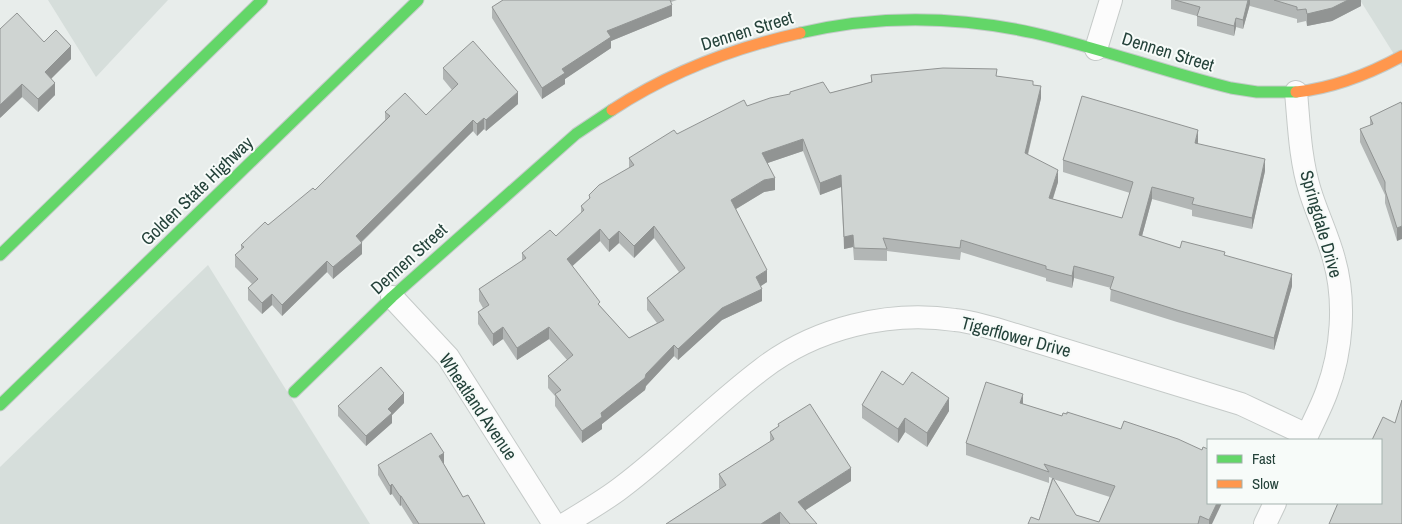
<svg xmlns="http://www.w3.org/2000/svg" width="1402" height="524" font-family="'Archivo Narrow',sans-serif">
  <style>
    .built { fill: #d6dedb }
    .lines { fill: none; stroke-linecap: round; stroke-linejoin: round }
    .street-casing { stroke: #c5cac8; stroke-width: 24 }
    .fast-casing { stroke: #c3cbc8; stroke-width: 13 }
    .slow-casing { stroke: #c3cbc8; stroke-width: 13 }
    .street { stroke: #fcfcfc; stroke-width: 22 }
    .fast { stroke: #63d668; stroke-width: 11 }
    .slow { stroke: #ff974d; stroke-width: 11 }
    .wall { fill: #b2b6b5; fill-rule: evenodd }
    .shaded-wall { fill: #919493 }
    .building { fill: #cfd4d2; stroke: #919493; fill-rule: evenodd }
    .labels { text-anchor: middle; stroke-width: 4; stroke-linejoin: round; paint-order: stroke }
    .street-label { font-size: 18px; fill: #24423a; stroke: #f7fbf9 }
  </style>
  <rect width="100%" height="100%" fill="#e8edeb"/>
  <g class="built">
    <path d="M48,0H168L96,77Z"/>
    <path d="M1360,0H1402V67Z"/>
    <path d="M208,265L370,524H0V467Z"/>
  </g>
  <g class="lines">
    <g class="street-casing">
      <g id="street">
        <path d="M1096,49L1111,0"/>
        <path d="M1296,92C1299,125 1300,159 1310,191C1317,214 1328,236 1334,259C1346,301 1342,351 1327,391C1321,408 1312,424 1305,440"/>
        <path d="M392,297L448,357L554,524"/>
        <path d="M565,524C584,512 604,501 622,487C671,450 713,406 762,369C815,328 889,310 955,320C969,321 983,326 996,329L1241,404L1307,435"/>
        <path d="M1265,524L1275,503"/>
      </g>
    </g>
    <g class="fast-casing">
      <g id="fast">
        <path d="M800,33C877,15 957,16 1034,33C1100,48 1165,72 1231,88L1257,92H1296"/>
        <path d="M0,255L262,0"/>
        <path d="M294,392L392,297L576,134L612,110"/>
        <path d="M0,405L418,0"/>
      </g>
    </g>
    <g class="slow-casing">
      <g id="slow">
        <path d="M1296,92C1334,88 1369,74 1402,56"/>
        <path d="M612,110C670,72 733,48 800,33"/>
      </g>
    </g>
    <use href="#street" class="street"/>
    <use href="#fast" class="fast"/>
    <use href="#slow" class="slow"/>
  </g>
  <g class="wall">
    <path d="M503,0H677L671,2L672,16L611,41V48L565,79V84L542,99L492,18V7Z"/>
    <path d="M1171,0H1361V6L1332,21L1307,26L1306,21L1297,23V19L1250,6V4L1243,29L1236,27L1234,36L1197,26V16L1171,9Z"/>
    <path d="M44,42L71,59L51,78L55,95L38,112L22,97L0,118Z"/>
    <path d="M443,68L518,104L486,131L484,129L477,136L473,131L362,242V254L333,279L327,272L282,316L272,305L262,314L248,300V288L252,284L235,267V255L241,250V245L315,190L385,120V112L426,115L452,90L443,79Z"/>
    <path d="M871,75L997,76L1033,85L1041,98L1028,155L1058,182L1053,199L1122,218L1130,193L1063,172V160L1198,142V144L1265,171L1252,229L1192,216V210L1152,199L1142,236L1180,248L1225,256L1292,286L1274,350L1177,322L1110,301L1111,288L1074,278L1072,288L1046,281V278L961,252L960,260L887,251V261L854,260L853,247L844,249L841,187L820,195L803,151L767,163L775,190L764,192L736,209L767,282L761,286L762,301L722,320L678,360L674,356L646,386L645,390L602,424V429L582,443L555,406V396L548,388V376L567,360L549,339L517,360L503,339L493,346L478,324V312L483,308L479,301V289L522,261V253L556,236L581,213V206L589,199V195L629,168V158L677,134L747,106L830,93L871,82ZM654,238L679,272L647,298V310L657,323L629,338L600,306L572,266L600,241L609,252L619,243L634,258Z"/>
    <path d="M1401,102L1397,241L1385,203V195L1360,142V129L1370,126V117Z"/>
    <path d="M903,385L949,411L927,447L905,432L898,443L862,418V405Z"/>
    <path d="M404,403L392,415V423L366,446L338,416V406Z"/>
    <path d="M1023,404L1062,416L1121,429L1124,421L1212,524H1028L1039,520L1052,478L1049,477V483L966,455V443ZM1053,479L1110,497L1099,522L1076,515Z"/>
    <path d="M778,424L851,481L805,510L817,524H666L720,489L719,488V474L770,442V432L778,427Z"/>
    <path d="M443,463L463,497L485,524H413L401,505L400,506L392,494L390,495L378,475V465Z"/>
  </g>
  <g class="shaded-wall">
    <path d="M1248,0H1250V4L1243,29V20Z"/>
    <path d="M1348,0H1361V6L1332,21L1307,26V14Z"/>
    <path d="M672,5V16L611,41V48L565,79V84L542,99V88L562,69L607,31Z"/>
    <path d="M1236,18V27L1234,36V26Z"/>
    <path d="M71,46V59L45,85V72Z"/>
    <path d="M55,83V95L38,112V99Z"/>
    <path d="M22,84V97L0,118V105Z"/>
    <path d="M1041,86V98L1025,165V153Z"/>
    <path d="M518,92V104L486,131V120Z"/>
    <path d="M484,118V129L477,136V124Z"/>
    <path d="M473,120V131L356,247V236Z"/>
    <path d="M1198,130V142L1195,155V143Z"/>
    <path d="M803,139V151L762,165V153Z"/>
    <path d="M1265,159V171L1252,229V218Z"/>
    <path d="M1058,170V182L1049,210V198Z"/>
    <path d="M841,175V187L820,195V183Z"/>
    <path d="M775,178V190L764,192L731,212V200L764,180Z"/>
    <path d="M1152,187V199L1139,247V235Z"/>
    <path d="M654,226V238L634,258V246Z"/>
    <path d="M1402,226V239L1397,241V228Z"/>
    <path d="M600,229V241L567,271V259Z"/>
    <path d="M619,231V243L609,252V240Z"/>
    <path d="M853,235V247L844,249V237Z"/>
    <path d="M362,243V254L333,279V267Z"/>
    <path d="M327,261V272L282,316V305Z"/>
    <path d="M1074,266V278L1072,288V276Z"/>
    <path d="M767,270V282L756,289V277Z"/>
    <path d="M1292,274V286L1274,350V338Z"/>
    <path d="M762,289V301L722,320L678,360V349L722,308Z"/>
    <path d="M272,294V305L262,314V303Z"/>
    <path d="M503,327V339L493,346V334Z"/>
    <path d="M549,327V339L517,360V348Z"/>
    <path d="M674,345V356L646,386L645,390L602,424V429L582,443V431L601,413L646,374Z"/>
    <path d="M404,393V403L392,415V423L366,446V436L388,409Z"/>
    <path d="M1023,394V406L1020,403Z"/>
    <path d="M949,398V411L927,447V433Z"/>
    <path d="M905,418V432L898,443V429Z"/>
    <path d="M444,453V463L439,466V456Z"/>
    <path d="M851,468V481L798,515V502Z"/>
    <path d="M392,484V494L390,495V486Z"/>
    <path d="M400,496H401V505L400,506Z"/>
    <path d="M1217,503H1222L1212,524H1209V520Z"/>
    <path d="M780,512V524H761Z"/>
  </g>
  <g class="building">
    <path d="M503,0H670L672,5L607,31L611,37L562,69L565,73L542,88L492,7Z"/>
    <path d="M1175,0H1248L1243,20L1236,18L1234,26L1197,16L1200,7Z"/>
    <path d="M1274,0H1348L1332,8L1307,14L1306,9L1297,10V7Z"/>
    <path d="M17,13L44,42L56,30L71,46L45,72L55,83L38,99L22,84L0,105V29Z"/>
    <path d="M473,41L518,92L486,120L484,118L477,124L473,120L356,236L362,243L333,267L327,261L282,305L272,294L262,303L248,288L258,279L235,255L244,247L241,245L265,222L268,225L313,188L315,190L390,116L385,112L405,93L426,115L458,84L443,68Z"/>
    <path d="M943,68L997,69L996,76L1033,81V85L1041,86L1025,153L1058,170L1049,198L1122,218L1133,182L1063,160L1082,96L1198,130L1195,143L1265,159L1252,218L1192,204L1194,198L1152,187L1139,235L1180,248L1182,241L1225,252L1224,255L1292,274L1274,338L1177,310L1110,289L1114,277L1074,266L1072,276L1046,269V266L961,240L960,248L883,238L887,249L854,248L853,235L844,237L841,175L820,183L803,139L762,153L775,178L764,180L731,200L767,270L756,277L762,289L722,308L678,349L674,345L646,374L645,378L601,413L602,417L582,431L555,394L561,390L548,376L573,355L549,327L517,348L503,327L493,334L478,312L489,305L479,289L526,258L522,253L550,230L556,236L584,210L581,206L590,198L589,195L599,185L634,165L629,158L674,130L677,134L744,100L747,106L770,98L790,94V92L823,82L830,93L872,82L871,75ZM654,226L685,268L647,298L664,320L629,338L598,304L600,302L567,259L600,229L609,240L619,231L634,246Z"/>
    <path d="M1401,102L1402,105V226L1397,228L1385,190V182L1360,129L1373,124L1370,117Z"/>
    <path d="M381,367L404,393L388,409L392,413L366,436L338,406Z"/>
    <path d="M882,371L903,385L912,372L949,398L927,433L905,418L898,429L862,405Z"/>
    <path d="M986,382L1023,394L1020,403L1062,416L1063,413L1067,414V412L1121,429L1124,421L1178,439L1202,450L1203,447L1208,449V503H1217L1209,520L1200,516L1198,524H1028L1031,517L1039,520L1053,478L1076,515L1099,522L1115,486L1044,464L1049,472L966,443Z"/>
    <path d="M1402,400V524H1329L1338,503H1381V440H1372L1383,417L1395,423Z"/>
    <path d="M810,404L851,468L798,502L817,524H790L780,512L761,524H666L726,485L719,474L774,439L770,432L779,426L778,424Z"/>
    <path d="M431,433L444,453L439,456L463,497L468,495L485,524H419L401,496H400L392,484L390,486L378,465Z"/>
  </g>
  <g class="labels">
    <g class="street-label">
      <text transform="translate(747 31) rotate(-17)" y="6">Dennen Street</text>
      <text transform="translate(1168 52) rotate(17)" y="6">Dennen Street</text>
      <text transform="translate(197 191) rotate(-44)" y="6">Golden State Highway</text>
      <text transform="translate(1321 224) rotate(74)" y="6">Springdale Drive</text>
      <text transform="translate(409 259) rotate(-42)" y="6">Dennen Street</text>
      <text transform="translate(1016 337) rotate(15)" y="6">Tigerflower Drive</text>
      <text transform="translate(478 407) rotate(56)" y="6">Wheatland Avenue</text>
    </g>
  </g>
  <rect x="1207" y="439" width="175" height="65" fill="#f7fbf9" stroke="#a3b1ad"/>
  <rect x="1217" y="455" width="25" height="8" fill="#63d668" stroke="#a3b1ad"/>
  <text x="1252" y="464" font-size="15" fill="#24423a">Fast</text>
  <rect x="1217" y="480" width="25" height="8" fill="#ff974d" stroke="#a3b1ad"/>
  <text x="1252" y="489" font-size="15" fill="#24423a">Slow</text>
</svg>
